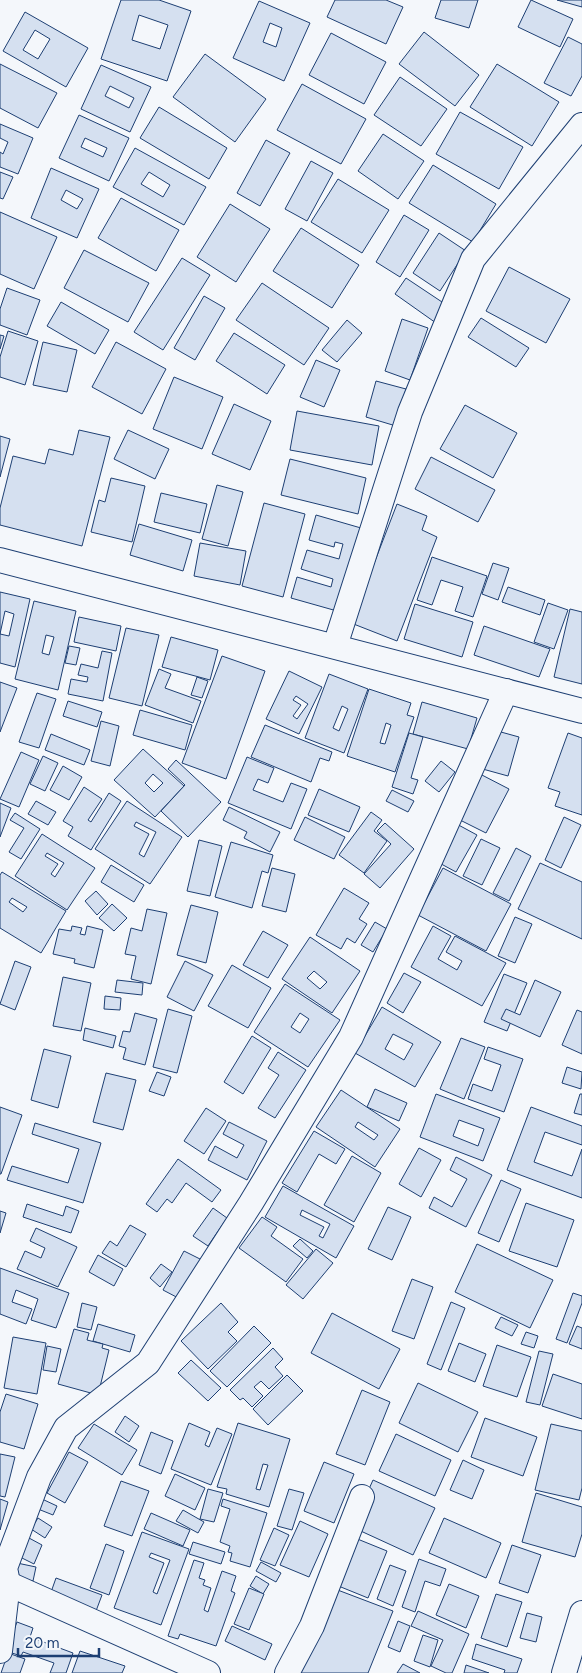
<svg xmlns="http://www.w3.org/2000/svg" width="582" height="1673" font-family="Figtree,sans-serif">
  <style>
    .building { fill: #d5e0f0; stroke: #1d3f73; fill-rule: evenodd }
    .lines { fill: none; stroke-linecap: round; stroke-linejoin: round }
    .street-casing { stroke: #1d3f73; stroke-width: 26 }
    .street { stroke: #f4f7fb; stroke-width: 24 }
  </style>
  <rect width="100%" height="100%" fill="#f4f7fb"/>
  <g class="building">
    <path d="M121,0H159L191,11L167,81L101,59ZM139,15L168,25L160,49L132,40Z"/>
    <path d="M335,0H386L403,7L386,44L327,17Z"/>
    <path d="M441,0H478L469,28L435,18Z"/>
    <path d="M531,0L573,19L560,47L518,27Z"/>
    <path d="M557,0H582V7Z"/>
    <path d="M259,1L310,23L284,81L233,58ZM270,23L282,28L276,47L263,42Z"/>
    <path d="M25,12L88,48L66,87L3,51ZM35,30L50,39L38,59L23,50Z"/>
    <path d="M424,32L479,75L455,106L399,64Z"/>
    <path d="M331,33L386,62L364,104L309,75Z"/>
    <path d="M568,37L582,44V76L571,96L544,83Z"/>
    <path d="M205,54L266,99L235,142L173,97Z"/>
    <path d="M0,64L57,93L38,128L0,108Z"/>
    <path d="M497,64L559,102L532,146L470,107Z"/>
    <path d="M101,65L151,87L130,132L81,109ZM110,86L134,98L129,108L105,96Z"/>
    <path d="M400,77L447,109L421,146L374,115Z"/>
    <path d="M302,84L366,119L341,164L277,130Z"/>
    <path d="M159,107L227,148L209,179L140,138Z"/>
    <path d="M460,112L523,147L499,189L436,154Z"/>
    <path d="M79,115L129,138L109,181L59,158ZM85,138L107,148L103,157L81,147Z"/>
    <path d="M0,124L33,138L18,174L0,167V152L3,154L8,142L0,138Z"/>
    <path d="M383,134L424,161L398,199L358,171Z"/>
    <path d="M266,140L290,153L260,206L237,193Z"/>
    <path d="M135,148L206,187L184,225L113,187ZM149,172L170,185L163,197L141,184Z"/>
    <path d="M311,161L333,173L307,221L285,209Z"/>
    <path d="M433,165L496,204L473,242L409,203Z"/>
    <path d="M51,168L99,189L77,238L31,218ZM66,190L83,199L77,209L61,200Z"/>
    <path d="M0,172L13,177L3,199L0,198Z"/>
    <path d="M338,179L389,210L362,253L311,222Z"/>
    <path d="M121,198L179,230L156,271L98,238Z"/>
    <path d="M230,204L270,229L236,282L197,257Z"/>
    <path d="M0,212L57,237L34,289L0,274Z"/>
    <path d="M404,215L429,230L400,277L376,262Z"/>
    <path d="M301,228L359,265L332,308L273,271Z"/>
    <path d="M439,233L466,251L440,291L413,273Z"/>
    <path d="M84,250L149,283L128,322L64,288Z"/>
    <path d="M182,258L210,275L163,350L134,332Z"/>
    <path d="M509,267L570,299L546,343L486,311Z"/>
    <path d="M406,278L448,306L436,323L395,294Z"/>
    <path d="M262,283L329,328L304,365L236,320Z"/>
    <path d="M7,288L40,300L27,335L0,325V309Z"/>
    <path d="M204,296L225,308L195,360L174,348Z"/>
    <path d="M61,302L109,330L95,354L47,326Z"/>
    <path d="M481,318L529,348L516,367L468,337Z"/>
    <path d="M402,319L428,328L410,380L385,371Z"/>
    <path d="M347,320L362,333L337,362L322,350Z"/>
    <path d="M8,331L38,341L25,385L0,377V357Z"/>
    <path d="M234,333L285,365L267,394L216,361Z"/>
    <path d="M0,335L4,336L0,349Z"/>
    <path d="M43,342L77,350L67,392L33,385Z"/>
    <path d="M116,342L166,369L142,414L92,387Z"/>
    <path d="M316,360L340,370L324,407L300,397Z"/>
    <path d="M174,377L223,397L202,449L153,429Z"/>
    <path d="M376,381L406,389L396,426L366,417Z"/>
    <path d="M234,404L271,421L250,470L212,454Z"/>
    <path d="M465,405L517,433L493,478L440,449Z"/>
    <path d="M297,411L379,426L372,465L290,450Z"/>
    <path d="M79,430L110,437L82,546L0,525V508L13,456L45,464L49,449L73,455Z"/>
    <path d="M128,430L169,449L155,479L114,459Z"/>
    <path d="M0,436L10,439L0,477Z"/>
    <path d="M431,457L495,490L478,522L415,489Z"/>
    <path d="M290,459L366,478L358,514L281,495Z"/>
    <path d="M111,478L145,486L132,542L91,532L99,500L105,502Z"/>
    <path d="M217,485L243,492L228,546L202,539Z"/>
    <path d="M161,493L207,504L200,533L154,522Z"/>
    <path d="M264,503L305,514L283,597L242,586Z"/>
    <path d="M397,504L427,516L422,530L437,537L397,641L351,623Z"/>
    <path d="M316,515L361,528L337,611L291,598L297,577L331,587L333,579L301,569L307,550L339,559L343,544L335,542L334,547L309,540Z"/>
    <path d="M139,524L192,540L183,571L130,555Z"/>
    <path d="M200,543L246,551L240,585L194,576Z"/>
    <path d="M432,557L487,576L473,617L455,611L463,587L441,580L432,605L417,600Z"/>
    <path d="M493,563L509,568L498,600L482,594Z"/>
    <path d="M508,587L545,600L540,615L502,602Z"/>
    <path d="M0,592L30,599L15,667L0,663V634L9,636L14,614L5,611L0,634Z"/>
    <path d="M34,601L76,611L58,690L15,679ZM46,635L54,637L49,655L42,653Z"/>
    <path d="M548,603L568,610L554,649L534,642Z"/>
    <path d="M415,604L473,622L462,657L404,639Z"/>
    <path d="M570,609L582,612V684L554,677Z"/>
    <path d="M79,617L121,626L116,651L74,642Z"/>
    <path d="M484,626L550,649L539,677L474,655Z"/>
    <path d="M126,628L159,635L142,706L109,698Z"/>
    <path d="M171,637L218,650L210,680L162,667Z"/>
    <path d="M69,646L80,648L76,665L65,663Z"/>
    <path d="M102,651L112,653L103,701L68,694L71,679L87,682L88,677L78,675L81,664L98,668Z"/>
    <path d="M222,656L265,671L226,779L182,763Z"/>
    <path d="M159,669L171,674L165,688L201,701L193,723L145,705Z"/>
    <path d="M289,671L322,687L299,734L266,719ZM296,696L308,704L297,719L293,716L301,705L293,700Z"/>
    <path d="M329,674L368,689L344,753L305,738ZM342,706L348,709L339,731L333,728Z"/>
    <path d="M197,677L208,681L202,698L191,695Z"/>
    <path d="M0,682L17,688L0,732Z"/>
    <path d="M369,689L411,703L407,715L414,717L395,772L347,756ZM386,723L391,725L385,744L380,743Z"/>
    <path d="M37,693L56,699L39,748L19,742Z"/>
    <path d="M68,701L102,712L97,727L63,716Z"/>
    <path d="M422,702L477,718L468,749L413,734Z"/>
    <path d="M140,710L192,725L185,750L133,735Z"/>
    <path d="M101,721L119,726L110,766L91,761Z"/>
    <path d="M265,725L332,752L329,761L320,758L311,782L251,757Z"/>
    <path d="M490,729L519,737L508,776L479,768Z"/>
    <path d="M409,733L423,737L411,778L418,780L413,794L392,787Z"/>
    <path d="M568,733L582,738V815L555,806L560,792L548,788Z"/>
    <path d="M51,734L90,750L84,765L45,750Z"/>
    <path d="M143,749L184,786L155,817L114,780ZM153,774L163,783L154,792L145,783Z"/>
    <path d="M21,752L39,760L19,807L0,799Z"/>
    <path d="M43,756L58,763L45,791L30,784Z"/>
    <path d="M247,757L274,768L268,783L258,779L253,790L283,802L291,783L307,789L291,829L228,803Z"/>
    <path d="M176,760L221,802L188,837L161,811L185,785L168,769Z"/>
    <path d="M441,761L455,772L439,792L425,781Z"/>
    <path d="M63,766L82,777L69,800L50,790Z"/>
    <path d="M480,774L509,789L486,833L456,818Z"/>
    <path d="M84,787L102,799L88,820L91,822L109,793L121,801L91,850L68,836L73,827L63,821Z"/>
    <path d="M319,789L360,807L349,832L308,815Z"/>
    <path d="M392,790L414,801L408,812L386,801Z"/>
    <path d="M36,801L56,812L48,825L28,814Z"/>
    <path d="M127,801L182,837L150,884L95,849ZM136,822L156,832L144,857L139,854L149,834L134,826Z"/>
    <path d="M0,803L11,808L0,837Z"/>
    <path d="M229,807L280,832L270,852L244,838L247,832L223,820Z"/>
    <path d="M371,812L382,820L374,831L387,841L364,873L339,855Z"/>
    <path d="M15,813L40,829L21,859L9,852L24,828L10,820Z"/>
    <path d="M305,817L345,837L334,859L294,840Z"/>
    <path d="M564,817L581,825L561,868L545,860Z"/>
    <path d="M453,822L477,835L456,872L432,859Z"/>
    <path d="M385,823L414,849L380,888L364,874L391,844L377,831Z"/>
    <path d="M42,834L95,868L67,910L15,876ZM47,853L64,863L55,877L51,874L58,864L45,856Z"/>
    <path d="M481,839L500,848L482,885L463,876Z"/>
    <path d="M199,840L222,846L210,896L187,891Z"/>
    <path d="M231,842L273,855L268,873L262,871L252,908L215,897Z"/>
    <path d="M516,848L531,856L509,901L493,893Z"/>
    <path d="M540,863L582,882V939L518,909Z"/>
    <path d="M111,865L144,885L134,902L101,882Z"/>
    <path d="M272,868L295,874L286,912L262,906Z"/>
    <path d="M443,868L511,904L486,951L418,915Z"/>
    <path d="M2,872L66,911L41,953L0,928V875ZM12,898L27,907L23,912L9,902Z"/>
    <path d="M344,888L369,903L359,919L367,924L355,943L347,938L341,949L316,935Z"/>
    <path d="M96,891L108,904L97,915L85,901Z"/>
    <path d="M112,904L127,918L114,931L99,918Z"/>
    <path d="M191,905L218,912L206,963L177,955Z"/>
    <path d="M147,909L167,913L151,984L131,979L136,956L125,954L131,928L142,931Z"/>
    <path d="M515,917L532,924L515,963L498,956Z"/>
    <path d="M375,922L387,929L373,952L361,945Z"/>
    <path d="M72,926L82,928L80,934L85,935L87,926L103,930L94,968L74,963L75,959L53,954L59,929L71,931Z"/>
    <path d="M433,926L451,936L438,959L457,970L462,961L446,952L455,936L506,963L482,1006L411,967Z"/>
    <path d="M263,931L288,945L268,978L243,965Z"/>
    <path d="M310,937L360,971L332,1013L282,979ZM314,971L327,982L320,989L307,978Z"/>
    <path d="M15,961L31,967L15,1010L0,1004Z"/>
    <path d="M185,961L213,975L194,1011L167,997Z"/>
    <path d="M232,965L271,988L248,1028L208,1006Z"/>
    <path d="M404,973L421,982L403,1013L387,1003Z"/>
    <path d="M504,974L527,983L507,1031L484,1022Z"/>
    <path d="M63,977L91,983L81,1031L53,1026Z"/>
    <path d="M117,980L143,983L142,995L115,992Z"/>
    <path d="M535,980L561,992L540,1037L501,1019L506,1009L520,1015Z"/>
    <path d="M285,984L340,1020L308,1067L254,1032ZM300,1013L309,1019L300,1033L291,1027Z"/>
    <path d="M105,996L121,998L120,1010L104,1009Z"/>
    <path d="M382,1007L441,1042L415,1087L355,1053ZM393,1034L413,1044L404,1060L385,1049Z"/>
    <path d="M168,1009L192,1016L177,1073L153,1067Z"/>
    <path d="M577,1010L582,1012V1054L562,1045Z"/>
    <path d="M135,1013L157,1019L145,1065L123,1059L126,1048L119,1046L123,1031L130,1032Z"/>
    <path d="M85,1028L116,1036L113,1048L83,1040Z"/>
    <path d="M252,1036L271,1048L243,1094L224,1082Z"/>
    <path d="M461,1038L485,1047L464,1099L440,1089Z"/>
    <path d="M488,1047L523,1059L504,1112L468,1099L473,1084L492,1091L501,1065L484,1059Z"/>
    <path d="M44,1049L71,1056L58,1108L31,1100Z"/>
    <path d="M278,1052L306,1070L275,1118L258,1108L279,1075L268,1068Z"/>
    <path d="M567,1067L582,1072L581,1089L562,1083Z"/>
    <path d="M157,1072L171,1077L164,1096L149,1091Z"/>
    <path d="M106,1073L136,1080L123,1130L93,1122Z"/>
    <path d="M375,1089L407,1103L399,1121L367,1107Z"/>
    <path d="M341,1090L400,1129L375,1167L316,1127ZM358,1122L378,1135L374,1140L355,1127Z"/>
    <path d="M436,1094L500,1118L483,1161L420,1137ZM459,1120L484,1129L478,1146L453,1136Z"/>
    <path d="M580,1094H582V1115L574,1113Z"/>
    <path d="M0,1107L22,1115L1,1174H0Z"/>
    <path d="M531,1107L582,1126V1145L545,1132L534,1162L572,1176L582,1149V1198L507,1170Z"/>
    <path d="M206,1108L226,1121L204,1154L184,1141Z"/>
    <path d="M229,1122L267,1141L247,1180L208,1160L215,1146L237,1158L244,1145L223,1134Z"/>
    <path d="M35,1123L101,1143L83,1203L7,1180L12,1166L68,1183L79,1149L32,1134Z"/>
    <path d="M314,1131L345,1149L336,1164L319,1154L297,1192L282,1183Z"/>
    <path d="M419,1148L441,1160L421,1197L399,1184Z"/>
    <path d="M352,1156L381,1173L354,1222L324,1205Z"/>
    <path d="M456,1157L492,1175L466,1227L429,1208L434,1197L452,1207L467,1179L450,1170Z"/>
    <path d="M178,1159L221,1190L212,1202L186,1183L172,1203L167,1199L157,1212L146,1204Z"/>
    <path d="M501,1180L521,1189L499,1242L478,1233Z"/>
    <path d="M283,1186L354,1226L336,1258L265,1217ZM302,1210L330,1224L323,1238L319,1236L324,1227L300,1215Z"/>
    <path d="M526,1203L574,1220L557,1267L509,1251Z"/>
    <path d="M27,1204L63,1216L66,1206L79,1211L71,1233L23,1217Z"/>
    <path d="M388,1207L411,1217L392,1260L368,1249Z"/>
    <path d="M213,1208L227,1218L208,1246L193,1236Z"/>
    <path d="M0,1211L6,1213L0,1233Z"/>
    <path d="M262,1217L277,1227L271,1236L303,1259L286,1282L239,1248Z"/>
    <path d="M130,1225L146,1234L126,1267L102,1253L110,1241L117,1246Z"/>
    <path d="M36,1228L77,1247L58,1287L17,1269L25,1251L41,1258L45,1248L30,1241Z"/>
    <path d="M300,1239L313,1251L307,1258L293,1246Z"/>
    <path d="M477,1244L553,1280L530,1328L455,1292Z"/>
    <path d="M316,1249L333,1263L303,1299L286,1285Z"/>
    <path d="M184,1251L204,1261L184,1301L163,1290Z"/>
    <path d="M98,1255L123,1269L114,1286L89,1272Z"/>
    <path d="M161,1264L172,1272L160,1287L150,1278Z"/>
    <path d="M0,1268L69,1293L56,1328L31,1320L38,1299L16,1290L12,1302L32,1309L26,1324L0,1314Z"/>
    <path d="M412,1279L433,1287L414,1339L392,1331Z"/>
    <path d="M573,1293L582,1296V1303L567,1343L556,1339Z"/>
    <path d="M451,1302L465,1308L441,1370L427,1364Z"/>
    <path d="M82,1303L97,1307L91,1330L77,1327Z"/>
    <path d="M221,1303L238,1322L228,1332L237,1341L208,1369L181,1341Z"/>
    <path d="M332,1313L400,1349L379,1389L311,1353Z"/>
    <path d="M501,1317L518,1325L512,1336L495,1328Z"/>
    <path d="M98,1324L135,1335L130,1352L93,1341Z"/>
    <path d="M254,1326L271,1343L227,1387L210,1371Z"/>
    <path d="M577,1326L582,1328V1349L569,1344Z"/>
    <path d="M74,1329L89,1333L87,1340L103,1344L102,1348L109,1350L98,1395L58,1384Z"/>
    <path d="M526,1332L538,1336L534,1348L521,1344Z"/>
    <path d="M13,1337L46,1343L37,1394L4,1388Z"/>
    <path d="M459,1343L486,1354L475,1382L448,1371Z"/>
    <path d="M497,1345L531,1357L517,1397L483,1386Z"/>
    <path d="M47,1346L61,1349L56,1372L43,1370Z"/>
    <path d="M273,1348L283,1359L275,1367L283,1376L269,1389L261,1381L254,1387L263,1396L252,1407L243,1398L240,1400L230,1390Z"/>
    <path d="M539,1351L553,1354L540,1405L526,1402Z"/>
    <path d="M191,1360L221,1388L208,1401L178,1373Z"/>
    <path d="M553,1374L582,1384V1419L542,1406Z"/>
    <path d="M287,1375L303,1391L268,1425L253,1409Z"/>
    <path d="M418,1383L478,1412L458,1452L399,1423Z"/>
    <path d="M362,1390L390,1402L365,1465L336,1454Z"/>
    <path d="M6,1394L38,1404L24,1449L0,1442V1412Z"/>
    <path d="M125,1416L139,1426L129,1442L115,1432Z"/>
    <path d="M485,1418L537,1437L523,1476L471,1457Z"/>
    <path d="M189,1423L210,1432L205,1445L209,1447L217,1428L232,1434L211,1485L171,1469Z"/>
    <path d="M238,1423L290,1439L269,1507L226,1494L227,1489L217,1487ZM263,1464L268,1465L260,1490L256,1489Z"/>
    <path d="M94,1424L137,1450L122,1475L78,1448Z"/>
    <path d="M551,1424L582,1431V1488L579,1500L535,1490Z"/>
    <path d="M151,1432L173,1441L161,1474L139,1465Z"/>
    <path d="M396,1434L451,1460L435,1496L379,1471Z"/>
    <path d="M69,1452L88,1462L65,1503L47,1493Z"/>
    <path d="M0,1454L15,1457L5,1497L0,1496Z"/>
    <path d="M463,1460L484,1470L472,1499L450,1490Z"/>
    <path d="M324,1462L354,1474L334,1523L304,1511Z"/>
    <path d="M175,1474L205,1488L195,1510L165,1496Z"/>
    <path d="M373,1480L435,1508L413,1555L352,1527Z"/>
    <path d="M121,1481L149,1491L132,1536L104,1526Z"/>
    <path d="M208,1489L223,1493L214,1522L200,1519Z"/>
    <path d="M289,1489L304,1493L292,1530L277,1526Z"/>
    <path d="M536,1493L582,1507V1534L575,1557L522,1542Z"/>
    <path d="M0,1499L8,1502L0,1530Z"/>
    <path d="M42,1499L57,1506L53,1515L38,1509Z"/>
    <path d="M223,1499L267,1513L250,1567L230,1561L232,1553L228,1552L230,1546L220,1542L230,1509L221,1506Z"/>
    <path d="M183,1510L204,1522L198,1533L176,1521Z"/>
    <path d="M151,1513L190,1530L183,1546L144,1529Z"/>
    <path d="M38,1518L52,1527L45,1538L31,1529Z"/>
    <path d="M444,1518L501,1543L486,1578L429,1553Z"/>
    <path d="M300,1521L328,1534L309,1577L280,1565Z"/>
    <path d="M274,1528L289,1535L275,1566L260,1560Z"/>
    <path d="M142,1532L189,1549L161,1625L114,1608ZM151,1553L170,1560L157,1594L153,1592L164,1563L149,1557Z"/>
    <path d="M29,1538L42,1545L34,1564L20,1557Z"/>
    <path d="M355,1538L387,1551L368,1598L336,1585Z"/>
    <path d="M193,1542L225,1552L221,1564L189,1554Z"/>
    <path d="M106,1544L124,1551L109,1595L90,1588Z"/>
    <path d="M512,1545L541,1555L528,1593L499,1583Z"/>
    <path d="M419,1559L446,1569L440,1586L425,1581L415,1612L402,1607Z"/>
    <path d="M194,1560L204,1563L199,1578L205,1580L203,1585L211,1588L204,1610L208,1612L222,1571L236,1576L231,1591L235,1593L216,1646L180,1634L178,1639L168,1636Z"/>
    <path d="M261,1562L281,1573L276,1582L256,1571Z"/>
    <path d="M17,1563L36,1567L33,1581L14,1577Z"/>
    <path d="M390,1565L406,1571L393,1606L377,1599Z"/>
    <path d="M256,1576L269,1584L263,1594L250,1586Z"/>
    <path d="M56,1578L102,1595L96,1611L50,1595Z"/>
    <path d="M449,1584L479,1596L466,1628L436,1615Z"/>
    <path d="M249,1588L264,1594L249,1630L234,1624Z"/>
    <path d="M335,1589L393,1611L368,1673H300Z"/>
    <path d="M496,1594L522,1602L507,1647L481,1638Z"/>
    <path d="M418,1611L469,1634L452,1673H446L431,1666L443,1640L411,1626Z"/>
    <path d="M527,1613L542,1617L536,1642L520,1638Z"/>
    <path d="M398,1621L410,1626L400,1652L388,1647Z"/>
    <path d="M17,1622L33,1628L30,1637L73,1653L66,1673H50L54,1663L23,1652L21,1656L6,1651Z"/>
    <path d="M232,1626L272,1644L265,1660L225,1641Z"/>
    <path d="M423,1635L438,1640L430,1667L414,1661Z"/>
    <path d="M476,1644L522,1659L517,1673H504L505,1670L472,1659Z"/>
    <path d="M80,1651L125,1666L122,1673H72Z"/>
    <path d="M8,1653L25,1659L20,1673H1Z"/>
    <path d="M403,1664L420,1673H397Z"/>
    <path d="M466,1665L489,1673H464Z"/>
  </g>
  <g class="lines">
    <g class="street-casing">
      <g id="street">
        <path d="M0,560L582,711"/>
        <path d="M335,646L410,412L473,259L582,125"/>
        <path d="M0,1580L208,1673"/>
        <path d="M0,1651L8,1583L5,1568L39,1477L66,1428L148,1363L251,1203L351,1037L506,691"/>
        <path d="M287,1673L312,1626L362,1497"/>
        <path d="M564,1673L582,1613"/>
      </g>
    </g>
    <use href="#street" class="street"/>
  </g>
  <path d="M18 1648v8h81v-8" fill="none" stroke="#1d3f73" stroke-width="2.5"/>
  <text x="25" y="1648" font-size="15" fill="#1d3f73" stroke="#f4f7fb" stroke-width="4" paint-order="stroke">20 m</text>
</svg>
